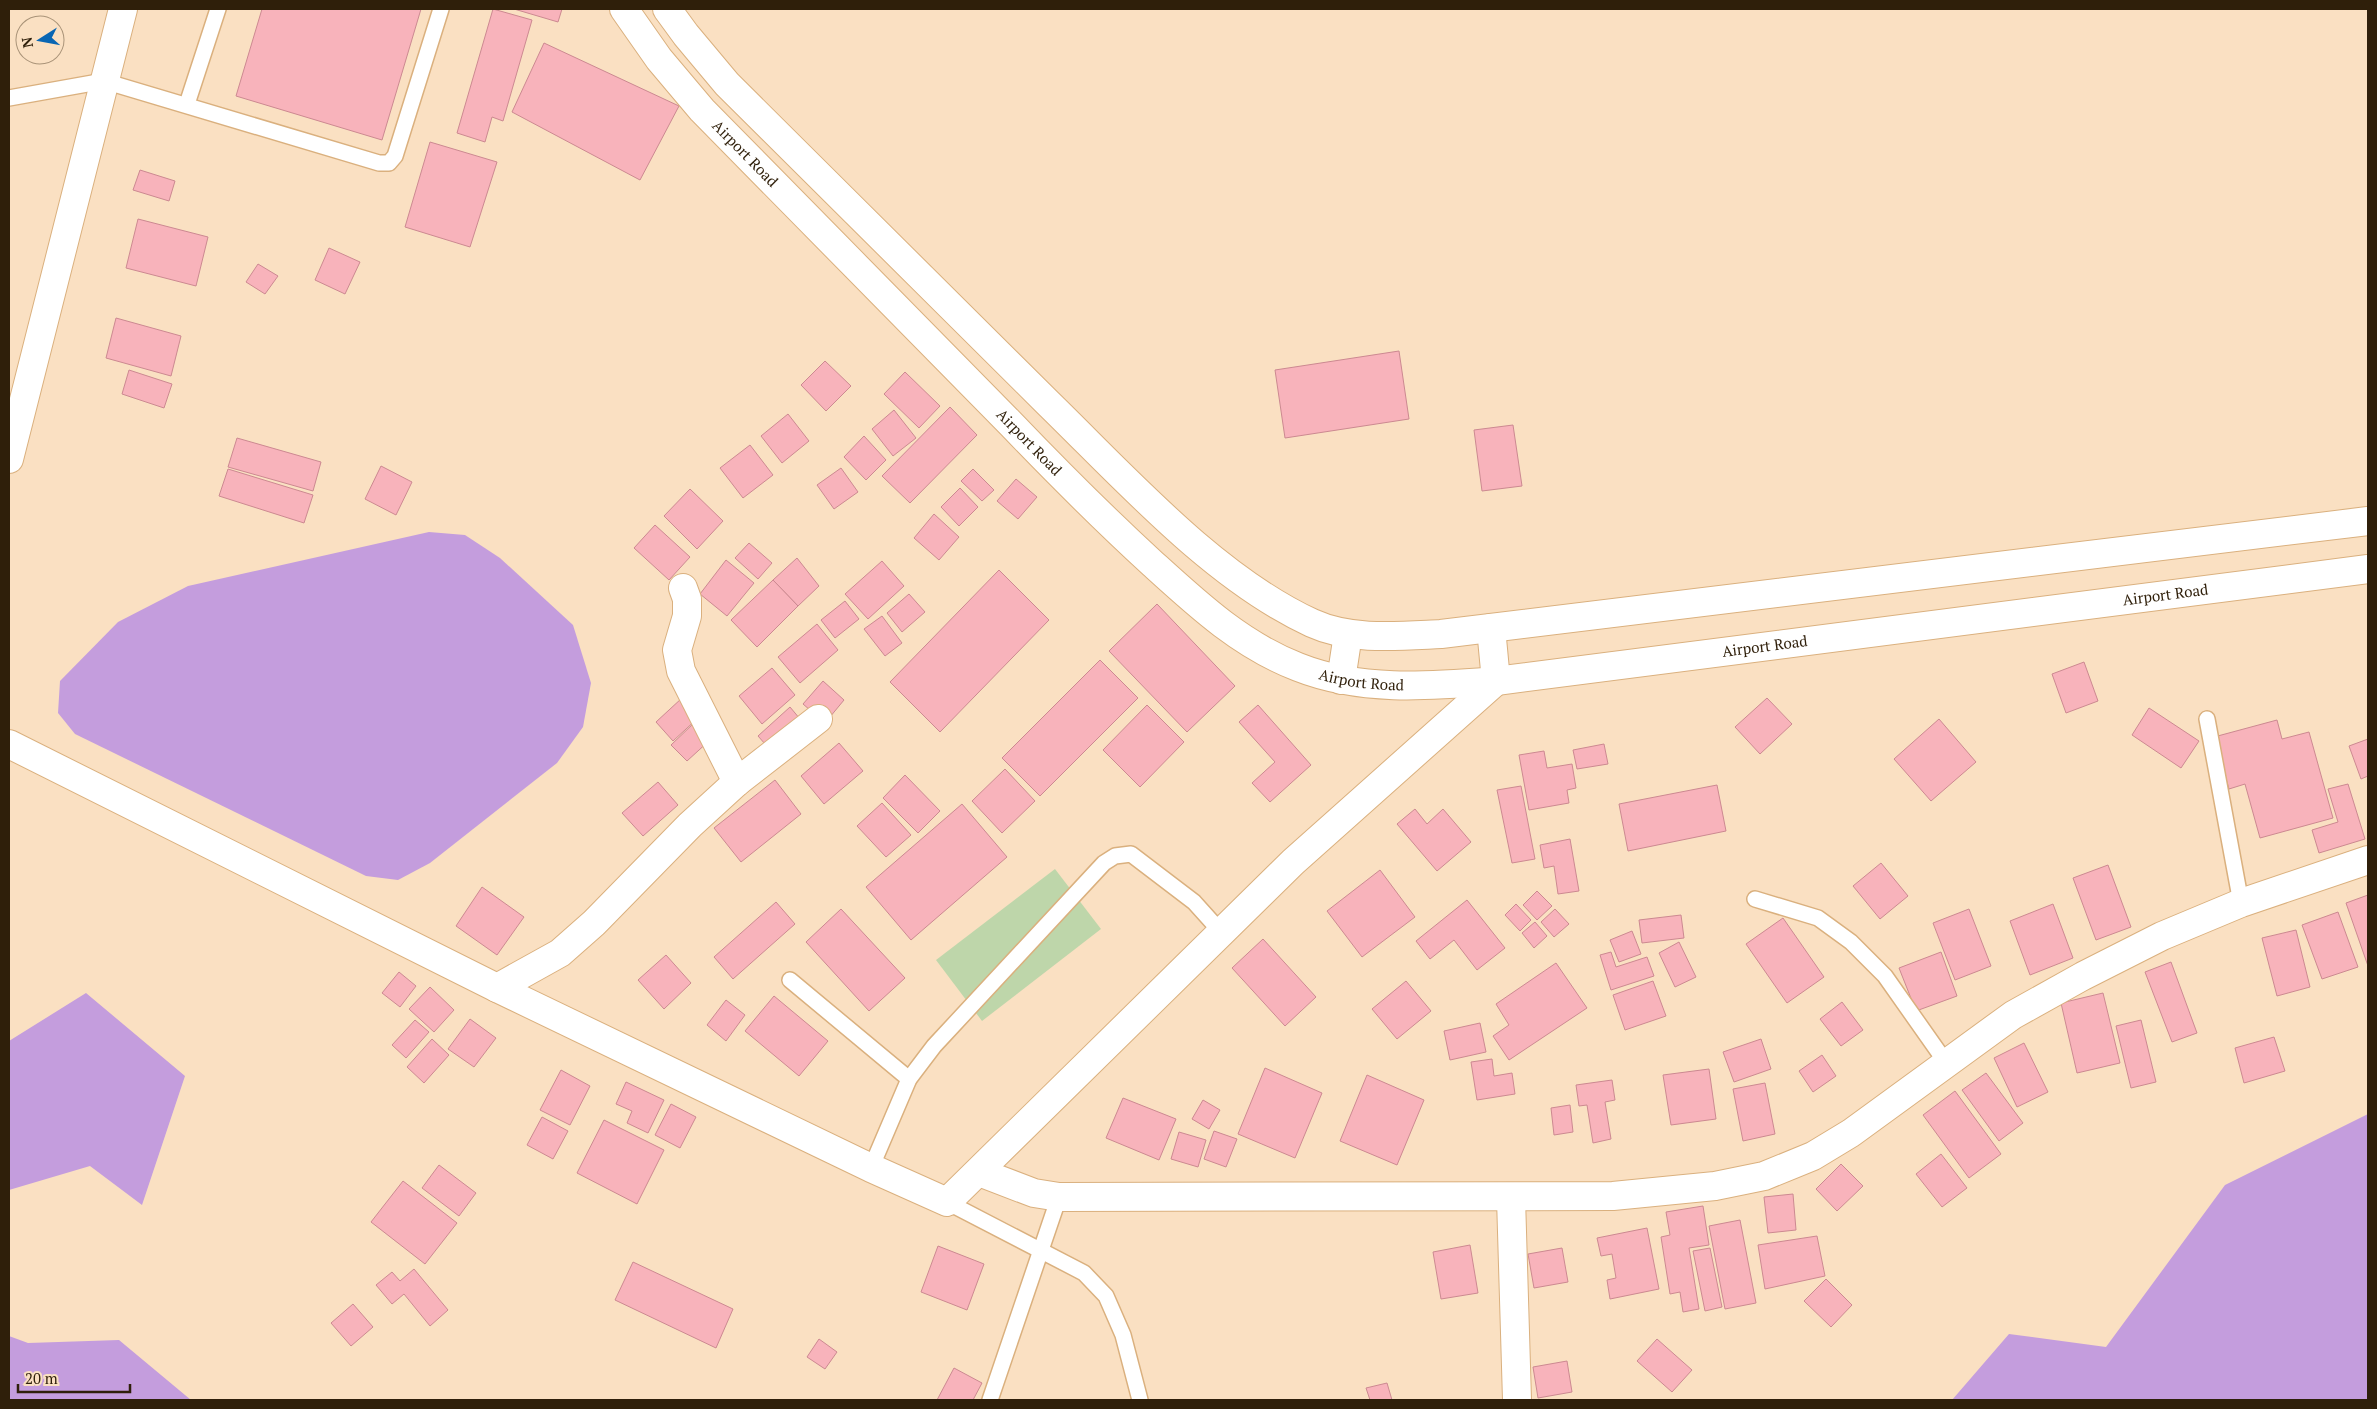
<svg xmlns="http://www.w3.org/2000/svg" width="2377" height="1409" font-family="'PT Serif',serif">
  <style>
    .green { fill: #bed6aa }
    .water { fill: #c49ddd }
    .building { fill: #f8b3bb; stroke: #cc8991 }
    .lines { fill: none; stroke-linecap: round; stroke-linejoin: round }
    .lane-casing { stroke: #dab07e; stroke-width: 18 }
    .street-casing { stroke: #dab07e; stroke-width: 30 }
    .secondary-casing { stroke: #dab07e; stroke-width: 30 }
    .lane { stroke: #fff; stroke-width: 15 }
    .street { stroke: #fff; stroke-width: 28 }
    .secondary { stroke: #fff; stroke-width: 28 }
    .labels { text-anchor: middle; stroke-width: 5; stroke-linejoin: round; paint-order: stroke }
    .street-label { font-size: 15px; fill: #2f1f0a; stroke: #fae0c2 }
  </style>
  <rect width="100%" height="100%" fill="#fae0c2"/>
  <path class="green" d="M1055,869L1101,929L982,1021L936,960Z"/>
  <g class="water">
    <path d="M429,532L465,535L500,558L573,625L591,683L583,727L557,763L430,863L398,880L366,876L75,734L58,713L60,681L118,622L188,586Z"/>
    <path d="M86,993L185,1076L142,1205L90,1166L9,1190V1041Z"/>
    <path d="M2368,1114V1400H1952L2009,1334L2106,1347L2225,1185Z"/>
    <path d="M9,1336L28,1343L119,1340L191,1400H9Z"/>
  </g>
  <g class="building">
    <path d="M262,9H421L382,140L236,96Z"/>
    <path d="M493,9L532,20L503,121L492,117L485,142L457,133Z"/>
    <path d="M514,9H562L558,22Z"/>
    <path d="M544,43L679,106L640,180L512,112Z"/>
    <path d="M430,142L497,162L470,247L405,227Z"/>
    <path d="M140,170L175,181L169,201L133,190Z"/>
    <path d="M138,219L208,237L196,286L126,268Z"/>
    <path d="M329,248L360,262L345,294L315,280Z"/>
    <path d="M258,264L278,276L265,294L246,282Z"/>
    <path d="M116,318L181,336L171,376L106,358Z"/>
    <path d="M1399,351L1409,419L1285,438L1275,370Z"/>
    <path d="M825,361L851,386L826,411L801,385Z"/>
    <path d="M129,370L172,384L164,408L122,394Z"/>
    <path d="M905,372L940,406L919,428L884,394Z"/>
    <path d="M950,407L977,435L910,503L882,476Z"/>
    <path d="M894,410L916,438L893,456L872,429Z"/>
    <path d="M788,414L809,441L782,463L761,436Z"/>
    <path d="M1513,425L1522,486L1482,491L1474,430Z"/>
    <path d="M864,436L886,460L866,480L844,457Z"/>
    <path d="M237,438L321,462L313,491L228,467Z"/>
    <path d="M750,445L773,475L743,498L720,468Z"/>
    <path d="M381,466L412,482L396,515L365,499Z"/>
    <path d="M841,468L858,492L834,509L817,485Z"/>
    <path d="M228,469L313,495L304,523L219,496Z"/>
    <path d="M973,469L994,490L982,501L961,481Z"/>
    <path d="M1016,479L1037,497L1018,519L997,501Z"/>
    <path d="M960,488L978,507L959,526L941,507Z"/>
    <path d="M690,489L723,521L697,549L664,516Z"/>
    <path d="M934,514L959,537L939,560L914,538Z"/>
    <path d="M655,525L690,557L669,580L634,548Z"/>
    <path d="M749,543L772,563L758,579L735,558Z"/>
    <path d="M797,558L819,586L798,606L773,580Z"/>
    <path d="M726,560L754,583L727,616L700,594Z"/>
    <path d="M882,561L904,586L868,619L845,594Z"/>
    <path d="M999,570L1049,620L940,732L890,682Z"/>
    <path d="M773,580L798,606L757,647L731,620Z"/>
    <path d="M909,594L925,612L902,632L887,613Z"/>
    <path d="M845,601L859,619L835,638L821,620Z"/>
    <path d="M1157,604L1235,686L1187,732L1109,651Z"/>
    <path d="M882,616L902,643L885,656L864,629Z"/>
    <path d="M817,624L838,650L800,683L778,657Z"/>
    <path d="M1100,660L1138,698L1040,796L1002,758Z"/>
    <path d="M2084,662L2098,701L2066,713L2052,674Z"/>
    <path d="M772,668L795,695L762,724L739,696Z"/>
    <path d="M823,681L844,700L825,723L803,704Z"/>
    <path d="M682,698L699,717L673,741L656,722Z"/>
    <path d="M1767,698L1792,724L1760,754L1735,727Z"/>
    <path d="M1147,705L1184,742L1140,787L1103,750Z"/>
    <path d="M1258,705L1311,765L1270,802L1252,783L1275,762L1239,722Z"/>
    <path d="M790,707L805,725L773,753L758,736Z"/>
    <path d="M2149,708L2199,741L2181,768L2132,735Z"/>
    <path d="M1939,719L1976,762L1931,801L1894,759Z"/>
    <path d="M2277,720L2282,739L2309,732L2333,818L2260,838L2245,784L2229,789L2214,737Z"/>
    <path d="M694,723L710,740L687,761L671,745Z"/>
    <path d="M2368,739V776L2361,779L2349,746Z"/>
    <path d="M839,743L863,771L824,804L801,776Z"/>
    <path d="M1604,744L1608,764L1577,769L1573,750Z"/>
    <path d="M1544,751L1547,768L1572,764L1576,788L1567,790L1569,803L1529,810L1519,755Z"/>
    <path d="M1005,769L1035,801L1002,833L972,801Z"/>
    <path d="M905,775L940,811L918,833L883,798Z"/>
    <path d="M775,780L801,814L741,862L714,828Z"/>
    <path d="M658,782L678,805L643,836L622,813Z"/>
    <path d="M2348,784L2365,839L2319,853L2312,830L2338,822L2328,789Z"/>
    <path d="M1717,785L1726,831L1628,851L1619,804Z"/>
    <path d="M1521,786L1535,859L1512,863L1497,790Z"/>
    <path d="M882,803L911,835L886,857L857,826Z"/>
    <path d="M962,804L1007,857L911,940L866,887Z"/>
    <path d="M1415,809L1427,824L1443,809L1471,842L1437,871L1397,824Z"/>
    <path d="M1570,839L1579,891L1558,894L1554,866L1544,868L1540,845Z"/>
    <path d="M1881,863L1908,896L1880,919L1853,886Z"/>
    <path d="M2108,865L2131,927L2096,940L2073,878Z"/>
    <path d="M1380,870L1415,917L1362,957L1327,911Z"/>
    <path d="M482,887L524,917L497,955L456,926Z"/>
    <path d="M1537,891L1552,906L1537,920L1523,905Z"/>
    <path d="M2368,895V966L2346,903Z"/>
    <path d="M1467,900L1505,948L1477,970L1454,940L1430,959L1416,941Z"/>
    <path d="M776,902L795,924L733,979L714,957Z"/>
    <path d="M1516,904L1531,920L1520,931L1505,915Z"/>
    <path d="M2053,904L2073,958L2030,975L2010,921Z"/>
    <path d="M841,909L905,978L869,1011L806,942Z"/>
    <path d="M1555,909L1569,924L1554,937L1541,922Z"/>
    <path d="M1969,909L1991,966L1955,980L1933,923Z"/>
    <path d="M2338,912L2358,967L2322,979L2302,925Z"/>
    <path d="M1681,915L1684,938L1642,943L1639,920Z"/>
    <path d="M1783,918L1824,977L1787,1003L1746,944Z"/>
    <path d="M1535,922L1547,936L1534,948L1522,933Z"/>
    <path d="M2296,930L2310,987L2277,996L2262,938Z"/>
    <path d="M1632,931L1641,954L1619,962L1610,940Z"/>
    <path d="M1263,939L1316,997L1285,1026L1232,968Z"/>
    <path d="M1679,942L1696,977L1675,987L1659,953Z"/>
    <path d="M1611,952L1616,967L1647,957L1654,976L1611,990L1600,955Z"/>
    <path d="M1941,952L1957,996L1916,1011L1899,968Z"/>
    <path d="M666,955L691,983L664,1009L638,980Z"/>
    <path d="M2171,962L2197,1033L2172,1042L2145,972Z"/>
    <path d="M1556,963L1587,1008L1509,1060L1493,1036L1509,1025L1496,1004Z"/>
    <path d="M399,972L416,986L400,1007L382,993Z"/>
    <path d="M1406,981L1431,1011L1397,1039L1372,1009Z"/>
    <path d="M1653,981L1666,1016L1625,1030L1613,995Z"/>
    <path d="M430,987L454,1010L434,1032L409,1009Z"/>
    <path d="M2103,993L2120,1063L2077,1073L2061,1003Z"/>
    <path d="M774,996L828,1041L799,1076L745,1031Z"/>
    <path d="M726,1000L745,1015L726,1041L707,1025Z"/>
    <path d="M1842,1002L1863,1030L1841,1046L1820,1019Z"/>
    <path d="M470,1019L496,1038L474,1067L448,1049Z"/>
    <path d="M415,1020L429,1032L406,1058L392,1045Z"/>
    <path d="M2141,1020L2156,1082L2131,1088L2116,1026Z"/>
    <path d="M1480,1023L1486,1052L1450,1060L1444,1031Z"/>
    <path d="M2274,1037L2285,1071L2244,1083L2235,1048Z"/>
    <path d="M432,1039L449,1055L424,1083L407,1067Z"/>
    <path d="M1761,1039L1771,1069L1734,1082L1723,1052Z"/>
    <path d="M2024,1043L2048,1092L2017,1107L1994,1058Z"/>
    <path d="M1822,1055L1836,1076L1813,1092L1799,1071Z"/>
    <path d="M1492,1059L1494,1076L1512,1073L1515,1094L1477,1100L1471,1062Z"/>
    <path d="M1265,1068L1322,1093L1295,1158L1238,1134Z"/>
    <path d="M1709,1069L1716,1119L1671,1125L1663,1075Z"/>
    <path d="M561,1070L590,1086L570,1125L540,1110Z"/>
    <path d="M1986,1073L2023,1123L1999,1141L1962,1090Z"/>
    <path d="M1367,1075L1424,1100L1397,1165L1340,1141Z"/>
    <path d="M1612,1080L1615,1100L1605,1102L1611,1139L1593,1143L1587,1105L1579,1106L1576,1085Z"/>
    <path d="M626,1082L664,1100L648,1133L627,1123L632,1111L616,1104Z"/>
    <path d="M1765,1083L1775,1134L1743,1141L1733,1089Z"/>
    <path d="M1955,1091L2001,1154L1969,1178L1923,1115Z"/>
    <path d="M1123,1098L1176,1119L1159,1160L1106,1138Z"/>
    <path d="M1203,1100L1220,1110L1209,1129L1192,1119Z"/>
    <path d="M671,1104L696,1117L680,1148L655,1135Z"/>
    <path d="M1570,1105L1573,1132L1554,1135L1551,1108Z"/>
    <path d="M542,1117L568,1131L553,1159L527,1145Z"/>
    <path d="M604,1120L664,1150L637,1204L577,1173Z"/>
    <path d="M1214,1131L1237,1139L1226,1167L1204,1159Z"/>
    <path d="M1179,1132L1206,1140L1198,1167L1171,1159Z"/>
    <path d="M1941,1154L1967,1188L1942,1207L1916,1174Z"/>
    <path d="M1841,1164L1863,1186L1837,1211L1816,1189Z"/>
    <path d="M439,1165L476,1193L459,1216L422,1188Z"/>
    <path d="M403,1181L457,1223L425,1264L371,1222Z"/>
    <path d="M1793,1194L1796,1230L1768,1233L1764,1197Z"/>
    <path d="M1703,1206L1709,1245L1689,1248L1699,1309L1683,1312L1680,1292L1670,1294L1661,1237L1670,1235L1666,1212Z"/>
    <path d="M1740,1220L1756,1303L1725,1309L1709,1226Z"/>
    <path d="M1647,1228L1659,1289L1610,1299L1607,1280L1616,1278L1612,1254L1601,1256L1597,1238Z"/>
    <path d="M1817,1236L1825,1276L1765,1289L1758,1245Z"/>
    <path d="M1470,1245L1478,1293L1441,1299L1433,1252Z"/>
    <path d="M938,1246L984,1264L967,1310L921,1292Z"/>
    <path d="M1562,1248L1568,1282L1534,1288L1528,1254Z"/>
    <path d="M1710,1248L1722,1307L1705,1311L1693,1251Z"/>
    <path d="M633,1262L733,1309L716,1348L615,1300Z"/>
    <path d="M414,1269L448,1310L430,1326L404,1294L392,1304L376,1285L392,1272L400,1281Z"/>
    <path d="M1826,1279L1852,1305L1831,1327L1804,1301Z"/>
    <path d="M353,1304L373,1327L351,1346L331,1323Z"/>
    <path d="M819,1339L837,1352L825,1369L807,1357Z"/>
    <path d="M1657,1339L1692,1370L1672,1392L1637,1361Z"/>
    <path d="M1567,1361L1572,1392L1538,1398L1533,1367Z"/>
    <path d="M954,1368L982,1383L973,1400H937Z"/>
    <path d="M1387,1383L1392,1400H1370L1366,1388Z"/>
  </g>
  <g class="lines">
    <g class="lane-casing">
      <g id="lane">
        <path d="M9,98L104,81L379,163H389L395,156L441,9"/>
        <path d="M187,104L218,9"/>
        <path d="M2207,719L2241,903"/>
        <path d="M1755,899L1818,918L1851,942L1885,976L1947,1064"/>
        <path d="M790,980L909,1079"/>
        <path d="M871,1168L909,1079L934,1046L1104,863L1115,856L1131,854L1194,902L1221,932"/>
        <path d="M947,1202L1084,1273L1106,1296L1123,1335L1140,1400"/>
        <path d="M990,1400L1059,1197"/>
      </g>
    </g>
    <g class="street-casing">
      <g id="street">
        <path d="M9,459L123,9"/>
        <path d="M683,588L687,599V616L677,650L681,671L737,782"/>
        <path d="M9,744L497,988L871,1168L947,1202L1293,862L1496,681"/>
        <path d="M497,988L560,953L594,923L690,825L737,782L818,719"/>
        <path d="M979,1172L1034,1193L1059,1197L1613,1196L1715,1186L1764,1176L1813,1156L1851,1133L2013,1015L2083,976L2162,936L2241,903L2368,860"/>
        <path d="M1511,1198L1517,1400"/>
      </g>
    </g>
    <g class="secondary-casing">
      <g id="secondary">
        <path id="s1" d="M624,9L659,59L702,110C805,215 908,319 1011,424C1057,472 1104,519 1153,564C1198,605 1241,645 1298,667C1361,692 1430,686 1496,681L2368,569"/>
        <path d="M667,9L686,35L727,84C834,190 941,296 1048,403C1125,478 1214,578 1312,623C1351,641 1399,636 1441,634L2368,521"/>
        <path d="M1491,628L1496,681"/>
        <path d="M1341,680L1348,634"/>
      </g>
    </g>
    <use href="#lane" class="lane"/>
    <use href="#street" class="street"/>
    <use href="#secondary" class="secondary"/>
  </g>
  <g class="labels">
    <g class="street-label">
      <text dy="5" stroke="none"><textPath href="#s1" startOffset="189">Airport Road</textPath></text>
      <text dy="5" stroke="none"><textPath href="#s1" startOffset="594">Airport Road</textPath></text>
      <text dy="5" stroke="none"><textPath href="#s1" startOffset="1822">Airport Road</textPath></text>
      <text dy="5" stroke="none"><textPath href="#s1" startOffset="1418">Airport Road</textPath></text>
      <text dy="5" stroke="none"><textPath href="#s1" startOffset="1012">Airport Road</textPath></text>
    </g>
  </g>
  <rect width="2377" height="1409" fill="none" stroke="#2f1f0a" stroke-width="20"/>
  <g transform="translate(40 40) rotate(259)"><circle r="24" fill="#fae0c2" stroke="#a99378"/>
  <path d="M0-4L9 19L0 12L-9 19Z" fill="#0966b3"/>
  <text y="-8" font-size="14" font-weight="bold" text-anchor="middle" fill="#2f1f0a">N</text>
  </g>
  <path d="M18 1384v8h112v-8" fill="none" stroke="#2f1f0a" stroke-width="2.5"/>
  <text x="25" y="1384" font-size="15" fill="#2f1f0a" stroke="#fae0c2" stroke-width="4" paint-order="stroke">20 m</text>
</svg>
